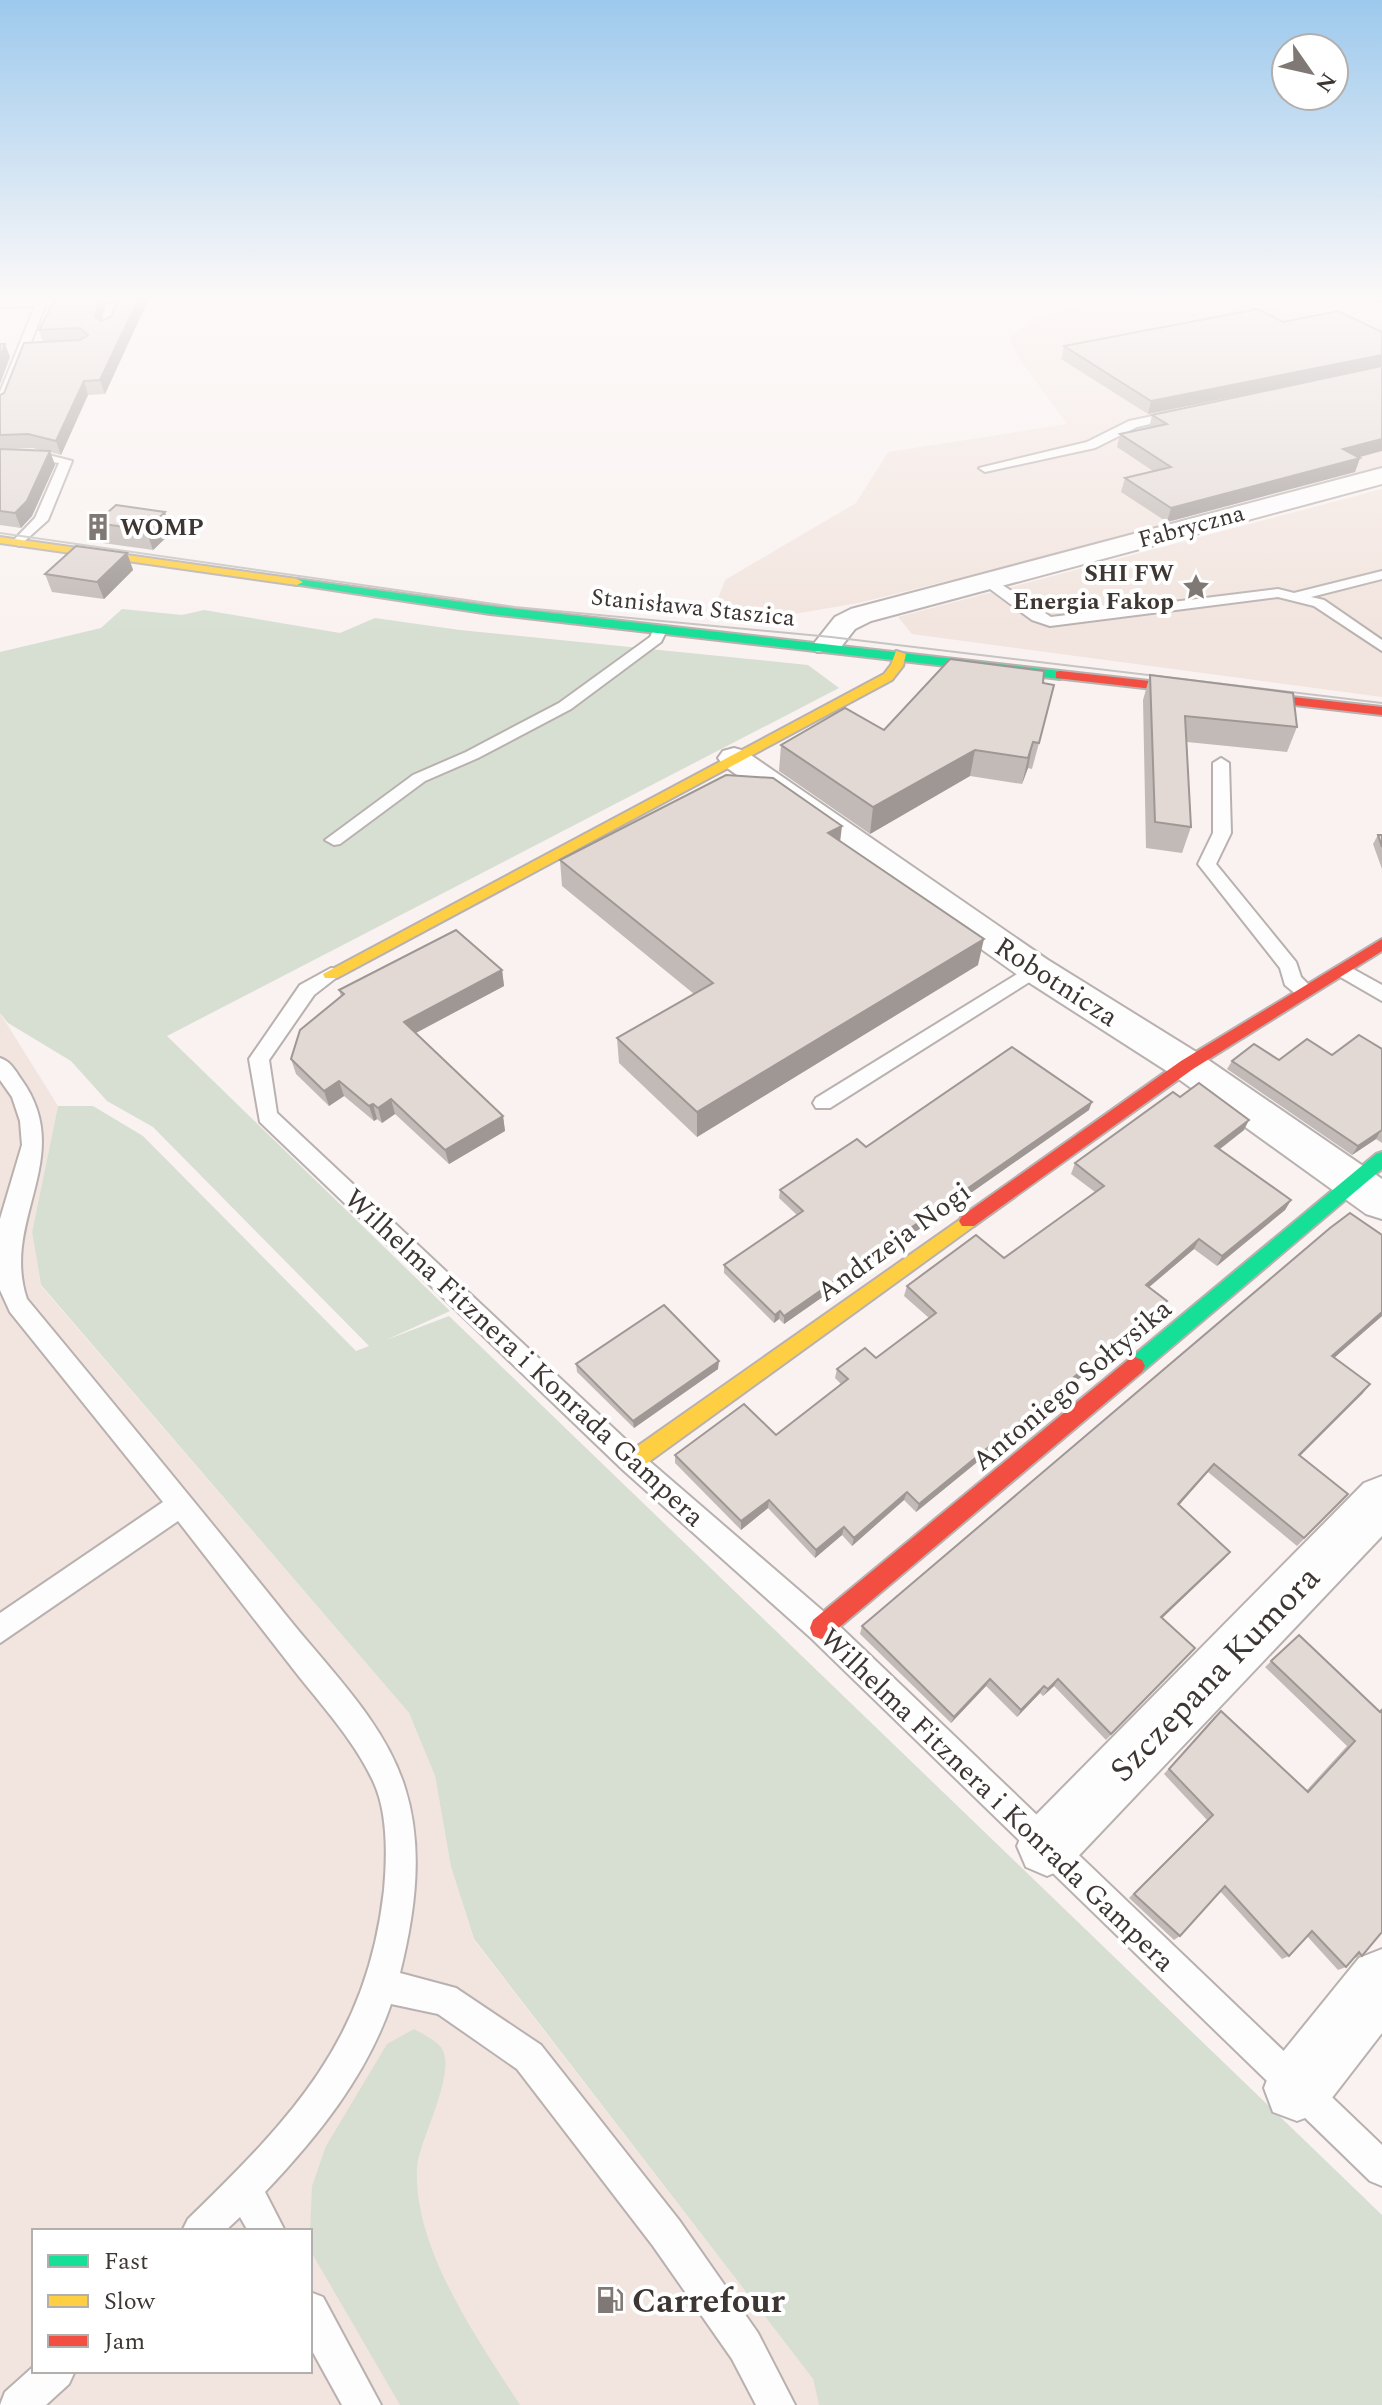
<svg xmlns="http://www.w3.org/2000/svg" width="1382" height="2405" font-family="Spectral,serif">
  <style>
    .built { fill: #f2e4de; fill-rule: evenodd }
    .green { fill: #d7dfd2 }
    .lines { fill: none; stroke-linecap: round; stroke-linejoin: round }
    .lane-casing { stroke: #b8b1af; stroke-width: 4 }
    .street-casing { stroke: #b8b1af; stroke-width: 4 }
    .fast-casing { stroke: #b8b1af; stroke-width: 4 }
    .slow-casing { stroke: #b8b1af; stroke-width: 4 }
    .jam-casing { stroke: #b8b1af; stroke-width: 4 }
    .lane { fill: #fefdfd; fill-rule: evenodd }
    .street { fill: #fefdfd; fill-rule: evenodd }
    .fast { fill: #16e098; fill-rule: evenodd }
    .slow { fill: #ffcf43; fill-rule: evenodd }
    .jam { fill: #f24e42; fill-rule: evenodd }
    .tram { stroke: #c6c4c4; stroke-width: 2 }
    .wall { fill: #c2bab6; fill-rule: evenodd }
    .shaded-wall { fill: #9e9794 }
    .building { fill: #e2d8d4; stroke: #9e9794; stroke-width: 2 }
    .labels { text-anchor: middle; stroke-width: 8; stroke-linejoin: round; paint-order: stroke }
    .far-street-label { font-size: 24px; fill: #3e3633; stroke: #fff }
    .far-poi-label { font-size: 24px; font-weight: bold; fill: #3e3633; stroke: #fff; text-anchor: start }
    .street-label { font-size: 28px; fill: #3e3633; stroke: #fff }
    .near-street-label { font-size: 34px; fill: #3e3633; stroke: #fff }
    .near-poi-label { font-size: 34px; font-weight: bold; fill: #3e3633; stroke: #fff; text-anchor: start }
  </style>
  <rect width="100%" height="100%" fill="#f9f2f0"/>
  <g class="built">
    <path d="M1151,300L1202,302L1382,321V467L1130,536L858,603L771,618L711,617L725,580L856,503L888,452L1067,424L1016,354L1010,337L1033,320L1086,304Z"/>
    <path d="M1382,489V697L912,634L898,617Z"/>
    <path d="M0,1013L58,1106L32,1232L41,1286L409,1713L435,1776L451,1867L474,1940L813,2379L819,2405H0ZM34,2231H310V2371H34Z"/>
  </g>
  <g class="green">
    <path d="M122,609L182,615L204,610L340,633L375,618L460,630L808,665L839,688L167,1036L450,1311L386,1340L449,1316L1382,2215V2405H819L813,2379L474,1939L451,1867L435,1776L409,1713L41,1285L32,1232L58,1106H93L143,1136L356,1351L369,1346L153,1127L107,1101L71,1061L8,1023L0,1013V652L101,628Z"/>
    <path d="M414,2029C422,2034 434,2039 440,2046C460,2069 418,2141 417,2168C413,2248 478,2340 520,2405H400L310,2250V2233L312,2186L326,2146L387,2044Z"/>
  </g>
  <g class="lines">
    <g class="lane-casing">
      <g id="lane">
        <path d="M39,296H49L48,300L109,298L114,301L45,306L6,406L0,409V392L35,306L0,307V301L37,300Z"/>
        <path d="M1368,296H1382V301L1369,298Z"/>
        <path d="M1177,411L1183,415L1181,417L1137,427L1095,448L985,472L979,468L1087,442L1129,421Z"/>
        <path d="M33,451L72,461L48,520L19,546L12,542L35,518L59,463L33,459L0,460V452Z"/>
        <path d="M1382,571V579L1311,597L1324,600L1382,640V651L1314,606L1278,597L1050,626L1032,620L978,580L990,577L1051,617L1278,589L1294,593Z"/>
        <path d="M656,625L668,628L661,642L571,709L478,758L425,781L340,844L334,845L325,840L413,775L466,752L559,703L650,637Z"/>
        <path d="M1221,758L1229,763L1231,833L1216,864L1296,962L1301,977L1314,990L1311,995H1297L1285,985L1280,968L1198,864L1213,833V763Z"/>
        <path d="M1035,963L1042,964L1044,969L1042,974L830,1108H816L813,1103L816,1098Z"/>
        <path d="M1344,964L1382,985V1001L1337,975L1335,970Z"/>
        <path d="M331,968L338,969L341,974L314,995L269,1060L277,1113L641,1454L831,1618L1382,2145V2186L1370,2181L811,1638L623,1470L260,1122L249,1059L300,985Z"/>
        <path d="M0,1058C10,1061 15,1070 21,1079C77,1156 0,1220 27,1299C114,1404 200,1508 285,1614C327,1667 385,1722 405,1788C424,1848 415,1913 400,1973L456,1988L541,2045L679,2220L758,2333L795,2405H756L732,2359L653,2246L517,2069L438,2014L391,2004C366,2077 317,2137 265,2192L285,2231H248L240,2217L225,2231H182L188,2219C292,2118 367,2040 384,1890C387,1857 388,1814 374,1783C356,1743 324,1708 297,1674C257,1623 218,1572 178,1521L0,1643V1613L163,1502L10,1312L0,1290V1219L22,1145L20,1121L12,1097L0,1080Z"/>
        <path d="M310,2292L323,2297L381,2405H342L310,2347Z"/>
        <path d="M34,2366V2371H75L69,2384L46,2405H0L5,2392Z"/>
      </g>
    </g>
    <g class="street-casing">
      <g id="street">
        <path d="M1382,468V484L871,621L855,629L837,652H817L812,646L835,617L851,609Z"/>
        <path d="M734,748L745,751L1048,960L1201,1055L1382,1179V1219L1366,1214L1173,1075L1022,978L723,765L718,758L723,751Z"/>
        <path d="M1382,1476V1536L1068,1867L1047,1876L1026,1867L1017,1846L1026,1825L1364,1483Z"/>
        <path d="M1382,1949V2033L1321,2112L1297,2121L1273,2112L1264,2088L1273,2064L1359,1958Z"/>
      </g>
    </g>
    <g class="fast-casing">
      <g id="fast">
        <path d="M297,579L490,606L1060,671L1066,675L1060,679L490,614L293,584L291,582Z"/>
        <path d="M1382,1152V1169L1142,1372L1135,1375L1128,1372L1125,1366L1128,1360L1376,1154Z"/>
      </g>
    </g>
    <g class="slow-casing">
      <g id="slow">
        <path d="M0,537L297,579L303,582L297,585L0,543Z"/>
        <path d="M896,651L906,654L903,666L892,680L337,978H325L323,974L884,674L891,665Z"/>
        <path d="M968,1214L974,1216L977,1221L974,1226L639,1469L632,1471L625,1469L622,1462L625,1455Z"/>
      </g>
    </g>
    <g class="jam-casing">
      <g id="jam">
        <path d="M1060,671L1382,707V715L1056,678V672Z"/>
        <path d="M1382,939V951L1193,1069L974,1226H962L959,1221L962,1216L1181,1061Z"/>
        <path d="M1135,1357L1142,1360L1145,1366L1142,1372L829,1636L821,1639L813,1636L810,1628L813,1620L1128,1360Z"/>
      </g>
    </g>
    <use href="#lane" class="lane"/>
    <use href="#street" class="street"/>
    <use href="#fast" class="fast"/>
    <use href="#slow" class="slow"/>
    <use href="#jam" class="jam"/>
    <path class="tram" d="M0,533L515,607L831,637L1382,703"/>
  </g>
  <g class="wall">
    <path d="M57,296H102L105,307L101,321L111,317L118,299L117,296H150L105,394L88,395L61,455L50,452L55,465L32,516L21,528L0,525V395L4,393L43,342L39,330ZM33,448L43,451L11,449Z"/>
    <path d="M1258,309L1360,458L1355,472L1167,522L1121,492L1125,478L1153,471L1117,447L1120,434L1149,428L1152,415L1300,383L1148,414L1061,359L1064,346Z"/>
    <path d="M96,523L172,532L153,550L103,543Z"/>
    <path d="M127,553L133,570L104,599L52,592L45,574Z"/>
    <path d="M1150,675L1297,727L1287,752L1187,742L1191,827L1182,853L1146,848L1143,700Z"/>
    <path d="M1043,683L1048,710L1032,769L1028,768L1022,784L970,776L870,834L779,771L781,745L884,730Z"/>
    <path d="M1378,835H1382V869L1373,844Z"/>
    <path d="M840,841L978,965L697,1137L619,1063L617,1038L694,994L562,886L560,860Z"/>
    <path d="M502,970L504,986L416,1033L503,1116L505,1131L449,1164L395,1114L382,1123L377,1119L374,1121L344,1096L329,1106L296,1074L291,1059L341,996L339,990Z"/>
    <path d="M1382,1049V1143L1376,1139L1352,1155L1227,1069L1232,1061L1279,1060Z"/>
    <path d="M1180,1097L1244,1130L1219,1149L1291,1200L1285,1210L1217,1266L1194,1249L1149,1287L1167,1301L1162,1311L916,1512L904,1500L852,1546L842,1535L815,1558L768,1508L741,1530L675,1463V1455L776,1435L841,1384L835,1378L837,1369L876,1358L929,1318L904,1296L907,1286L1004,1258L1095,1192L1071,1174L1075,1163Z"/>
    <path d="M1089,1110L784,1324L779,1319L774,1323L724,1273V1265L797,1215L779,1198L780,1190L866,1147Z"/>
    <path d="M1382,1316L1334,1358L1363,1393L1300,1455L1341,1502L1297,1546L1208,1472L1179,1505L1230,1552L1224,1559L1162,1618L1195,1648L1106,1740L1054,1686L1043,1696L1040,1693L1017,1717L986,1686L951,1723L860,1634L862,1626Z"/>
    <path d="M576,1364L718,1369L634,1428L577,1372Z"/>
    <path d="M1299,1635L1379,1711L1382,1708V1932L1362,1956L1354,1958L1346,1967L1338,1970L1307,1936L1289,1956L1282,1959L1220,1891L1180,1936L1174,1940L1129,1898L1207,1820L1164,1774L1215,1716L1306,1791L1347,1746L1265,1667Z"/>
  </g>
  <g class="shaded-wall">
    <path d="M100,296H102L105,307L99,330L95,317Z"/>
    <path d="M140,296H150L105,394L100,380Z"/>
    <path d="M5,344L10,357L0,384V357Z"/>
    <path d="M1382,355V367L1148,414L1151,401Z"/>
    <path d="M84,381L88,395L61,455L56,441Z"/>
    <path d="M1382,439V451L1338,463L1343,449Z"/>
    <path d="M50,451L55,465L32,516L21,528L15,513Z"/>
    <path d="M1360,458L1355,472L1167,522L1171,508Z"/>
    <path d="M165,512L172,532L153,550L146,530Z"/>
    <path d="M127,553L133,570L104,599L97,582Z"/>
    <path d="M1033,742L1028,768L1022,784L1028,758Z"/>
    <path d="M975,750L970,776L870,834L873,807Z"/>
    <path d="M842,826L839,851L828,833Z"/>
    <path d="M984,939L978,965L697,1137V1112Z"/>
    <path d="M502,970L504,986L408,1037L404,1022Z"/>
    <path d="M339,1081L344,1096L329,1106L324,1091Z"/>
    <path d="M391,1099L395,1114L382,1123L378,1108Z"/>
    <path d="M1092,1102L1089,1110L784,1324V1316Z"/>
    <path d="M373,1104L377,1119L374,1121L369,1106Z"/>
    <path d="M503,1116L505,1131L449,1164L445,1150Z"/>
    <path d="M1249,1120L1244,1130L1210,1157L1215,1146Z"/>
    <path d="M1381,1130L1376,1139L1352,1155L1358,1146Z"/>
    <path d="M1291,1200L1285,1210L1217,1266L1222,1256Z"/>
    <path d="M1199,1239L1194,1249L1141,1294L1146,1285Z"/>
    <path d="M1167,1301L1162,1311L916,1512L919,1504Z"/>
    <path d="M780,1311L779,1319L774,1323L775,1315Z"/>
    <path d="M1382,1312V1316L1326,1365L1332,1356Z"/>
    <path d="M719,1361L718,1369L634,1428L633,1421Z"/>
    <path d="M1370,1384L1363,1393L1293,1463L1299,1455Z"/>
    <path d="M1214,1464L1208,1472L1173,1512L1178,1504Z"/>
    <path d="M907,1492L904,1500L852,1546L854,1538Z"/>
    <path d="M769,1500L768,1508L741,1530V1521Z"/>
    <path d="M844,1527L842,1535L815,1558L816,1550Z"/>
    <path d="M1230,1552L1224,1559L1156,1624L1161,1617Z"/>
    <path d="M990,1679L986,1686L951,1723L954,1717Z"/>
    <path d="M1058,1679L1054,1686L1043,1696L1048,1689Z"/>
    <path d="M1044,1686L1040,1693L1017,1717L1021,1710Z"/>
  </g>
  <g class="building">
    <path d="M57,296H100L95,317L101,321L111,317L120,296H140L100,380L84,381L56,441L28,434L0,435V395L4,393L24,343L80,340L88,335L80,328L39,330Z"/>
    <path d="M1258,309L1283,322L1338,311L1382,332V355L1151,401L1064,346Z"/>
    <path d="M0,344H5L0,357Z"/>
    <path d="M1382,366V439L1343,449L1360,458L1171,508L1125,478L1171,467L1120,434L1167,424L1152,415Z"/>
    <path d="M0,449L50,451L27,501L15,513L0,511Z"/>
    <path d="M116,505L165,512L146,530L96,523Z"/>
    <path d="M76,546L127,553L97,582L45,574Z"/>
    <path d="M950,659L1044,671L1043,683L1054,685L1039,743L1033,742L1028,758L975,750L873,807L781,745L845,708L884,730Z"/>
    <path d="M1150,675L1293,693L1297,727L1185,716L1191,827L1155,822Z"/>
    <path d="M726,775L773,778L842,826L828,833L984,939L697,1112L617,1038L713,983L560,860Z"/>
    <path d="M1378,835H1382V847Z"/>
    <path d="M456,930L502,970L404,1022L503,1116L445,1150L391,1099L378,1108L373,1104L369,1106L339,1081L324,1091L291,1059L300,1030L344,994L339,990Z"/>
    <path d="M1359,1035L1382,1049V1130L1358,1146L1232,1061L1254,1044L1279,1060L1307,1039L1332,1055Z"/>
    <path d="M1012,1047L1092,1102L784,1316L780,1311L775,1315L724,1265L803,1211L780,1190L857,1139L866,1147Z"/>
    <path d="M1199,1083L1249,1120L1215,1146L1291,1200L1222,1256L1199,1239L1146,1285L1167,1301L919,1504L907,1492L854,1538L844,1527L816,1550L769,1500L741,1521L675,1455L744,1404L776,1435L848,1379L837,1369L865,1348L876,1358L936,1313L907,1286L976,1235L1004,1258L1104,1186L1075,1163L1173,1092L1180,1097Z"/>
    <path d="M1350,1213L1382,1235V1312L1332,1356L1370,1384L1299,1455L1348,1494L1304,1538L1214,1464L1178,1504L1230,1552L1161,1617L1195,1648L1111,1734L1058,1679L1048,1689L1044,1686L1021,1710L990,1679L954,1717L862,1626L1330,1228Z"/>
    <path d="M664,1305L719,1361L633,1421L576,1364Z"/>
    <path d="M1299,1635L1380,1712L1382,1710V1932L1362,1956L1359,1952L1346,1967L1312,1931L1289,1956L1225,1886L1180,1936L1134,1894L1213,1815L1169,1769L1221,1711L1308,1792L1355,1741L1271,1661Z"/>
  </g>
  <linearGradient id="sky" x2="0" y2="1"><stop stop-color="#9dc9ed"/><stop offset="0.47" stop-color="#fcf9f8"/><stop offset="1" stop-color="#fcf9f8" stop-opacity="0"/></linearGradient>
  <rect width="1382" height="633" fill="url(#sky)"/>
  <defs>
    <g id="building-bare" transform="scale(2.16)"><path d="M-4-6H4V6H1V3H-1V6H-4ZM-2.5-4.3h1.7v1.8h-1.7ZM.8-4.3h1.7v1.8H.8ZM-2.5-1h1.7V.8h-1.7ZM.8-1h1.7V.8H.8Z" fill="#7f7875" stroke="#fff" stroke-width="2.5" paint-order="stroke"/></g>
    <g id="sight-bare" transform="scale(2.16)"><path d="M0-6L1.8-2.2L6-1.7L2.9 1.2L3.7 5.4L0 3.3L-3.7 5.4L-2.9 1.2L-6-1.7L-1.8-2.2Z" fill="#7f7875" stroke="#fff" stroke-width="2.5" paint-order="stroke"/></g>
    <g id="fuel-bare" transform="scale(2.16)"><path d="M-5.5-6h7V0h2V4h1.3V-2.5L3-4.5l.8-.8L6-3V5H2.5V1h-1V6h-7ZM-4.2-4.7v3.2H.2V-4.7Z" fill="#7f7875" stroke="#fff" stroke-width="2.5" paint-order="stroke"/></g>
  </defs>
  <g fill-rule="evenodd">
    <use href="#building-bare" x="98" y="527"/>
    <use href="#sight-bare" x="1196" y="587"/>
    <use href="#fuel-bare" x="610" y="2300"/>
  </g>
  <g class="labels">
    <g class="far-street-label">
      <text transform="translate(1191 526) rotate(-15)" y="8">Fabryczna</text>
      <text transform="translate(693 607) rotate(6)" y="8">Stanisława Staszica</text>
    </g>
    <g class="far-poi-label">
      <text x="120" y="535">WOMP</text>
      <text x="1174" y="581" text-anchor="end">SHI FW<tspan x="1174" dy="28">Energia Fakop</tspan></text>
    </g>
    <g class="street-label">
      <text transform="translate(1057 981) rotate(33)" y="10">Robotnicza</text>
      <text transform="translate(893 1241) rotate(-36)" y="10">Andrzeja Nogi</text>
      <text transform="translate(525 1357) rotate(43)" y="10">Wilhelma Fitznera i Konrada Gampera</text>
      <text transform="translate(1071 1384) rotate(-40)" y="10">Antoniego Sołtysika</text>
      <text transform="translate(998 1799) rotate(44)" y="10">Wilhelma Fitznera i Konrada Gampera</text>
    </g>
    <g class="near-street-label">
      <text transform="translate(1214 1673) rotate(-46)" y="12">Szczepana Kumora</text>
    </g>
    <g class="near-poi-label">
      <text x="632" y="2312">Carrefour</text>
    </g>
  </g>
  <rect x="32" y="2229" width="280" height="144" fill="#ffffff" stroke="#b2afad" stroke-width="2"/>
  <rect x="48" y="2255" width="40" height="12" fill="#16e098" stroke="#b2afad" stroke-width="2"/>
  <text x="104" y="2269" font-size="24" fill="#3e3633">Fast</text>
  <rect x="48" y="2295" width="40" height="12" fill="#ffcf43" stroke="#b2afad" stroke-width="2"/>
  <text x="104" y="2309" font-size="24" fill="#3e3633">Slow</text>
  <rect x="48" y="2335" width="40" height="12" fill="#f24e42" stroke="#b2afad" stroke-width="2"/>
  <text x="104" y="2349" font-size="24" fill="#3e3633">Jam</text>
  <g transform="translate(1310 72) rotate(124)"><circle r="38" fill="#ffffff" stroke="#b2afad" stroke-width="2"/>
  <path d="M0-6L14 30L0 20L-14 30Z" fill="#7f7875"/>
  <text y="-12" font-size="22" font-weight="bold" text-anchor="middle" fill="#3e3633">N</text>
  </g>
</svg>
